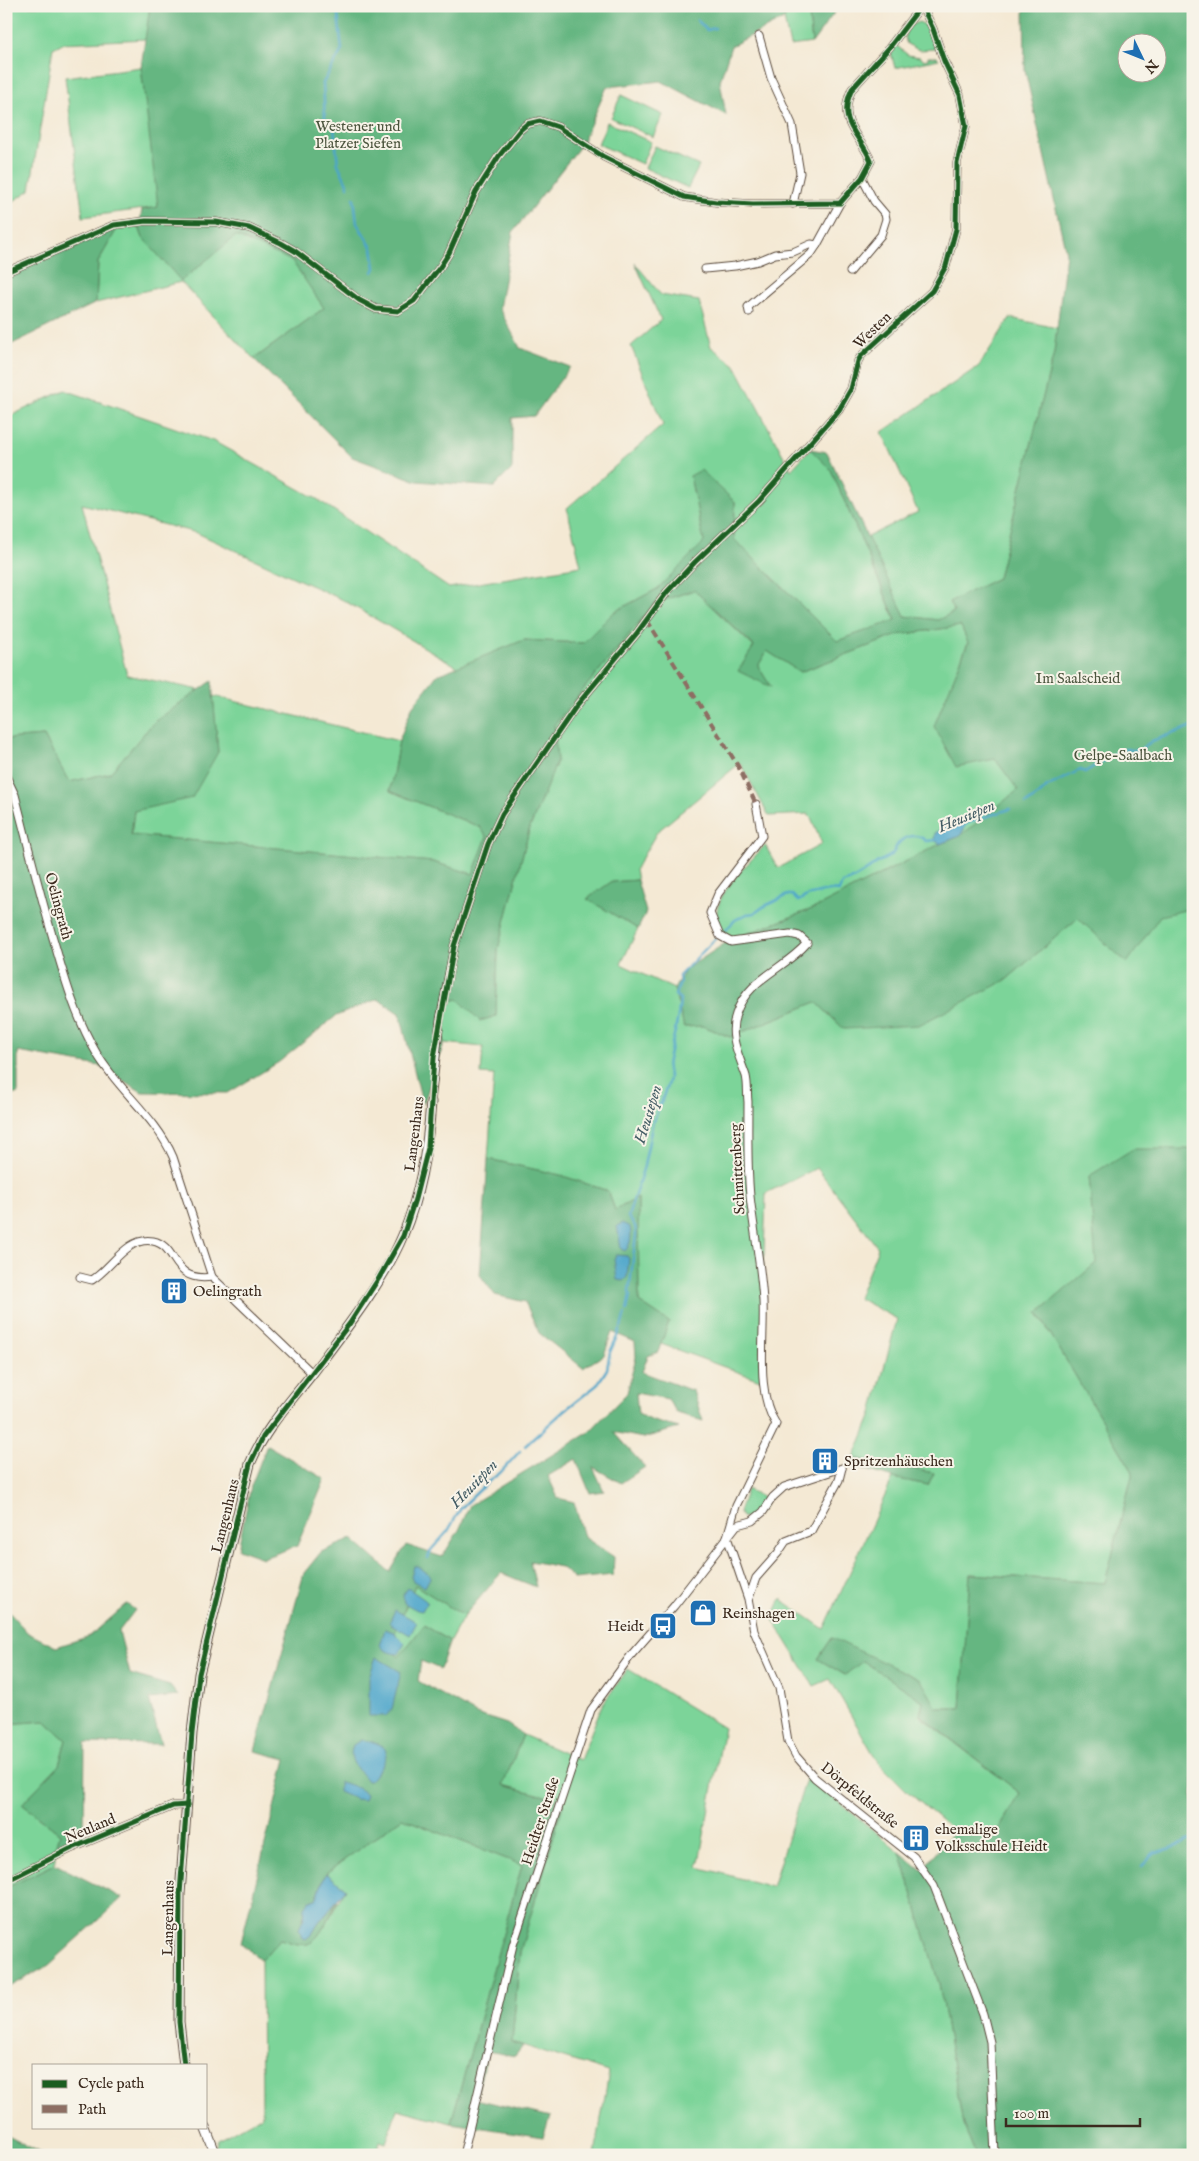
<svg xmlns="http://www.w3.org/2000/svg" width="1199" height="2161" font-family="'IM FELL English',serif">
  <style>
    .green { fill: #7cd499; stroke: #5c7f5c }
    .forest { fill: #65b681; stroke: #507050; fill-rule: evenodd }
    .water { fill: #4ca5ca; stroke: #446874 }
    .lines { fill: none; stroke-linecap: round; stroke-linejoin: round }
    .stream { stroke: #4ca5ca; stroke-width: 2.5 }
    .minor-casing { stroke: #574739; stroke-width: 9 }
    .tertiary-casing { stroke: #574739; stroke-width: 11 }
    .minor { stroke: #fff; stroke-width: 7 }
    .tertiary { stroke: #fff; stroke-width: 9 }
    .quiet { stroke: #8d6e63; stroke-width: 4; stroke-dasharray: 8 4; stroke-linecap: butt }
    .cycleway-casing { stroke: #f7f3e8; stroke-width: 8 }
    .cycleway { stroke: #1b5e20; stroke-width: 5 }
    .labels { text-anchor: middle; stroke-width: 4; stroke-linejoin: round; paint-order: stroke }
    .park-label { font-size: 15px; fill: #4b543d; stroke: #f7f3e8 }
    .street-label { font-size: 15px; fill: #3b2a1e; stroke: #f7f3e8 }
    .poi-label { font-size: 15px; fill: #3b2a1e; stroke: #f7f3e8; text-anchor: start }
    .water-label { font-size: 16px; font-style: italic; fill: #425b63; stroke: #f7f3e8 }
  </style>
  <rect width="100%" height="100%" fill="#f7f3e8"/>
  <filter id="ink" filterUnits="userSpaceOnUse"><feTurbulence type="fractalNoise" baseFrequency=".02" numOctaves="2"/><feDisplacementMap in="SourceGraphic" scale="10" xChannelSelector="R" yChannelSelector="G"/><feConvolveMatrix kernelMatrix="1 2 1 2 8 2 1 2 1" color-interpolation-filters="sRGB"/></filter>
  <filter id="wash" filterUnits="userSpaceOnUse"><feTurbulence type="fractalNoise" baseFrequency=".0096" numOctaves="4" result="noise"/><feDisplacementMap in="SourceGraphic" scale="20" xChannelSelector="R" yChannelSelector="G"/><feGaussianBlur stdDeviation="1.12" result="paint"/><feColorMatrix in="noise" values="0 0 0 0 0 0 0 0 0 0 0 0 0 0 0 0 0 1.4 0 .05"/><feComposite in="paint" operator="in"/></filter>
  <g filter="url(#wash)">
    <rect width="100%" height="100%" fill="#f4e9d4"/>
    <g class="green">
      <path d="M6,6H150L146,39L63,43L53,48L30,190L6,206Z"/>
      <path d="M789,6H808L812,43L790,46L784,19Z"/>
      <path d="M919,22L927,26L935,49L919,50L907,44C902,33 908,25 919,22Z"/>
      <path d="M897,46L908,55L920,57L923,60L928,59V57H937L939,59L895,68L891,53Z"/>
      <path d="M141,67L159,207L83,217L65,77Z"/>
      <path d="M621,95L663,115L653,137L611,118Z"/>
      <path d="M607,122L651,142L642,164L598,144Z"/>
      <path d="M655,146L699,166L688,188L645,168Z"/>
      <path d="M118,227H139L143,238L236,236L293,261L324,308L254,359L181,282L96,303L98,262Z"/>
      <path d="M635,263L661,295L699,301L711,347L735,365L791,470L810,449L831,470L896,621L837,641L734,539L735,502L690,476L704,542L657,589L614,612L583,643L524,640L458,667L343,600L197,533L82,504L127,675L200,690L154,722L110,773L69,782L44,736L6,739V418L65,390L213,441L317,499L449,588L581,566L567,508L663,425L631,346L661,320Z"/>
      <path d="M1010,318L1057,328L1054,353L998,578L949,602L954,612L938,620L905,616L867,537L918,512L882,432L979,366Z"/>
      <path d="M694,590L754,647L739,670L770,686L758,666L767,651L800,672L898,635L961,626L968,642L935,726L995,759L1019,790L960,836L940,844L815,908L730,940C727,937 722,933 720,929C704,901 748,865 765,845L778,868L822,844L809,814L769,816L740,763L657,832L635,870L637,880L611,882L588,899L638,929L621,964L674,989L684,1027L703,1026L730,1037L816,1002L844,1029L1006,980L1078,918L1119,955L1193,685V1606L1129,1315L1089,1176L1097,1263L1038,1313L1133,1472L1105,1583L970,1574L961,1708H937L832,1638L818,1659L845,1675L863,1660L923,1701L920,1716L1020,1793L994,1837L954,1831L908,1792L878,1762L830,1679L814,1686L772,1618L781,1599L824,1629L893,1478L928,1485L934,1473L854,1458L871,1417L897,1319L858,1298L878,1248L817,1168L766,1193L760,1380L661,1344L669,1322L639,1302L638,1198L615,1210L608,1191L560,1175L488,1159L494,1075L481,1074L483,1047L444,1043L447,1002L458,999L480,1021L496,1016L498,949L529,830L557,761L554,725L655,603Z"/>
      <path d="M213,696L399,741L390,791L480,827L487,837L473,874L433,862L131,835L134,811L218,752Z"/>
      <path d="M747,1489L767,1500L760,1512L749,1519L742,1517L739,1512Z"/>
      <path d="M415,1585L464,1616L450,1641L424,1625L399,1658L388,1648Z"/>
      <path d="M628,1669L724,1728L698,1867L772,1887L807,1776L900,1852L939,1984L963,2124L976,2155H595L609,2072L512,2042L520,1952L564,1801L503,1785L523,1735L580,1760L602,1705Z"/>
      <path d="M45,1721L66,1740L59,1765L22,1804L60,1834L55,1851V1864L6,1888V1724Z"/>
      <path d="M402,1818L522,1865L451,2123L397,2109L386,2143L380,2141L376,2155H213L218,2140L262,2116L261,1960L280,1939C288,1941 300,1946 307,1944C321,1941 337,1901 346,1889L326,1873Z"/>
    </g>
    <g class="forest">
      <path d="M150,6H789L784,19L731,46L720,81L726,115L661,81L607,87L581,145L513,232L499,308L520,348L570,367L534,416L512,418V469L494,487L417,481L352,457L254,359L324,308L292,261L236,236L181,281L143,238L139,227L142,210L158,207L141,67Z"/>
      <path d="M808,6H839L812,43Z"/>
      <path d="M1024,6H1193V908L1160,916L1127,963L1078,918L1006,980L919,1025L844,1029L816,1002L730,1037L703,1026L684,1027L674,989L686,969L730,940L815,908L940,844L960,836L1018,790L995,759L956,767L934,726L968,643L961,626L898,635L800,672L767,651L758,666L771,687L738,671L754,646L694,590L655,603L554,725L557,761L529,830L498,949L496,1016L480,1021L458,999L447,1002L444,1043L423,1105L400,1014L378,999L336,1016L279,1062L228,1093L142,1092L100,1066L18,1052V1093L6,1098V739L44,736L69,782L110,773L154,722L212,681L218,752L192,798L134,811L131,835L433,862L473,874L487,837L480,827L390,791L399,741L412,707L437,675L524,640L583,643L614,612L657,589L704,542L690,476L701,470L735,502L734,539L837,641L896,620L831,470L810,449L827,452L905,616L938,620L954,612L949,602L998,578L1054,353L1066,253L1025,70ZM1126,42H1156V72H1126Z"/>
      <path d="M118,227L98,262L96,303L6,347V276Z"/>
      <path d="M637,880L646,912L638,929L587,899L611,882Z"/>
      <path d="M1133,1149H1193V2155H976L963,2124L939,1984L900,1852L922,1870L954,1831L994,1837L1020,1793L920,1715L923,1701L863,1661L845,1675L818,1659L832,1638L921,1680L937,1708H961L970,1574L1105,1583L1133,1472L1038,1313L1096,1263L1089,1176Z"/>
      <path d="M488,1159L560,1175L608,1191L615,1210L638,1198L639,1302L669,1322L658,1352L648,1356L642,1372L693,1391L703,1421L677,1413L668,1399L636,1393L638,1414L653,1421L679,1428L643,1438L613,1432L645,1467L621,1483L593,1467L604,1491L590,1493L576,1459L548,1476L558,1498L574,1502L584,1537L614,1557L613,1575L574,1579L561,1567L530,1561L536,1587L501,1573L464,1616L415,1585L388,1648L399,1657L424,1625L450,1641L440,1669L421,1661L418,1681L476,1714L507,1724L523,1735L503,1785L564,1801L520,1952L512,2042L523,2046L515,2056L487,2051L476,2099L550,2117L543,2137L451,2123L522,1865L402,1818L326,1873L316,1899L304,1914L300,1929L311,1935L318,1923L338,1900C332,1911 319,1942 307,1944C299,1946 288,1941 280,1939L261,1960L241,1943L286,1759L255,1751L304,1573L321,1552L352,1539L390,1572L406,1545L442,1557L459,1530L470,1505L588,1433L627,1393L636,1357L635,1342L612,1332L604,1355L583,1368L539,1333L525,1302L495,1295L480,1275Z"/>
      <path d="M267,1445L325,1479L297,1546L263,1558L238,1549L251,1486Z"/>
      <path d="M854,1458L934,1473L928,1485L893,1478L848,1464Z"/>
      <path d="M127,1604L135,1610L119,1631L130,1674L170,1686L178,1696L149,1699L161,1744L85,1743L84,1836L55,1851L60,1834L22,1804L59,1765L66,1740L45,1721L6,1724V1609L28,1633L56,1647L90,1636Z"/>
      <path d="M55,1864L122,1898L49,1965L6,1989V1888Z"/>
      <path d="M6,2135L45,2155H6Z"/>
    </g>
    <g class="water">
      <path d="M958,818L965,828L960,836L940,844L934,840L935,833Z"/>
      <path d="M622,1223L630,1227C632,1234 631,1246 625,1251L621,1249L617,1226Z"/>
      <path d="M616,1255L627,1256L629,1259L627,1277L623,1281L617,1280L614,1259Z"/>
      <path d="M414,1566H418L431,1576L425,1587L413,1581L411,1577Z"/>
      <path d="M408,1588L425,1600L427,1602L422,1611L417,1610L404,1603L403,1595Z"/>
      <path d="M395,1610L417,1622L410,1635L391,1624L390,1621Z"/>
      <path d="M385,1629L396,1633V1635L405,1643L399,1654C392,1654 383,1651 380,1645Z"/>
      <path d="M376,1657L401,1672L392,1709L386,1716H369V1677Z"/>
      <path d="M361,1740C398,1744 388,1759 370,1781H367C358,1769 347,1761 353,1745Z"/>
      <path d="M339,1782C349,1784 358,1787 366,1794L364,1800L355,1799L339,1792Z"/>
      <path d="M326,1873L346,1889L318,1923L311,1935L306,1939L302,1938L299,1929L304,1917L305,1907L310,1900L316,1899Z"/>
    </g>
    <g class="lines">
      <g class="stream">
        <path d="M337,6L342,50L323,83L325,118L334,128L338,164L348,186"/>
        <path d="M697,20L707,30L715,28"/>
        <path d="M354,198L357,223L372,248L375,268L373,272"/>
        <path d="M1026,804L1039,795L1047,787L1080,770L1085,772L1119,751L1127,749L1138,751L1152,741L1193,726"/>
        <path d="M961,828L969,822L1010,809"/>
        <path d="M726,930L735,920L747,914L755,913L763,907L788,895H792L798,901C803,899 805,896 810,895C819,893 830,889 839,891L842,883C852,881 869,869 878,862C883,859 889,858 892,854C895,852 895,847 898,844C905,835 918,833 926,841L936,840"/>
        <path d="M627,1310L630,1295L629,1292L636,1234L635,1226L628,1217L644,1166L653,1121C655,1119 669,1082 669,1078C669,1071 666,1068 668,1060C673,1039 679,1020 680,999L675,995L680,983L679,976L715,939"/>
        <path d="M621,1327L625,1314"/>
        <path d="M525,1446L565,1410L597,1385L607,1369L610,1352L620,1330"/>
        <path d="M428,1558L431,1550L448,1531L461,1508L489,1481L500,1473L520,1451"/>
        <path d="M1142,1866L1154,1854L1183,1844L1187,1840L1193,1839"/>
      </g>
    </g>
  </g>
  <g filter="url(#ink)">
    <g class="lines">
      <g class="minor-casing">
        <g id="minor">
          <path d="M759,36L771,78L792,124L800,173L793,204"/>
          <path d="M705,269L735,266L758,261L775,254L793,252L811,244L817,245L840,203"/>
          <path d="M6,272L114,225L146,221L216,222L249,228L281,243L295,251L359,300L376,309L398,311L414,301L440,267L449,253L476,192L499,156L520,130L527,124L540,121L558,127L604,157L684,197L716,202L753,204L840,203L862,178L871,161C860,134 836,123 852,89L889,48L921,6"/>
          <path d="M850,272L881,235L886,219L885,214L874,201L862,178"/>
          <path d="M749,312L748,307L811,254L817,245"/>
          <path d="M6,776L15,795C28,845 40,895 55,945C66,983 77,1020 97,1054C119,1091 156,1117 173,1157L212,1277L312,1373"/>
          <path d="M431,1102L440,1020L454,946L488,844L502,814L577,705L637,633L667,592L695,562L759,501L839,410L851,389L858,361L861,356L932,291L946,266L956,229L957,163L966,126L960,95L944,61L933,29L922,6"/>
          <path d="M80,1277L92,1280C111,1269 127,1236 153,1241C179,1246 170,1283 212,1277"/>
          <path d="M727,1537L736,1506L776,1424C755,1392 765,1339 763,1301C761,1266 754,1232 750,1196C747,1165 748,1133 748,1102C747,1093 748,1084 746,1076C739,1055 728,1036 736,1014C747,979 785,969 807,943L799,936L790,934L731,942L720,936L710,913L718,894L762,836L756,804"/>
          <path d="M727,1537L748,1599L754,1631L779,1688L788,1741L796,1756L815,1778L914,1857L934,1886L983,2014L990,2042L995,2155"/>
          <path d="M749,1598L756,1578L778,1553L786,1541L811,1531L839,1480L842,1468"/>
          <path d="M6,1881L70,1849L173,1806L187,1805"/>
          <path d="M463,2155L513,1945L591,1710L632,1654L674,1606L737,1525L752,1521L763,1512L773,1497L784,1487L842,1468"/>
        </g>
      </g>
      <g class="tertiary-casing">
        <g id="tertiary">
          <path d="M184,2065L179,2022L180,1894L192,1733L199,1674L250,1464C264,1430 289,1403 312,1374C342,1334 384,1281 403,1235C421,1192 428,1148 431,1102"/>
          <path d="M205,2127L216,2155"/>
        </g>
      </g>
      <use href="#minor" class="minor"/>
      <use href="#tertiary" class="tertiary"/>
      <path class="quiet" d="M647,620L738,766L756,804"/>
      <g class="cycleway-casing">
        <g id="cycleway">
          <path d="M6,272L114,225L146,221L216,222L249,228L281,243L295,251L359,300L376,309L398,311L414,301L440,267L449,253L476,192L499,156L520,130L527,124L540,121L558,127L604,157L684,197L716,202L753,204L840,203L862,178L871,161C860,134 836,123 852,89L889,48L921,6"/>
          <path d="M6,1881L70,1849L173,1806L187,1805"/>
          <path d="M184,2065L179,2022L180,1894L192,1733L199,1674L250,1464L263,1437L350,1323L379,1278L403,1236L415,1199L428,1148L434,1057L454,946L488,844L502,814L577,705L637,633L667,592L695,562L759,501L839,410L851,389L858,361L861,356L932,291L946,266L956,229L957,163L966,126L960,95L944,61L933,29L922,6"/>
        </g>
      </g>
      <use href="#cycleway" class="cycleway"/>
    </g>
  </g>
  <defs>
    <g id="building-square" transform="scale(1.4375)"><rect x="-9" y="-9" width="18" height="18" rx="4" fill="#1f6fb2" stroke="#f7f3e8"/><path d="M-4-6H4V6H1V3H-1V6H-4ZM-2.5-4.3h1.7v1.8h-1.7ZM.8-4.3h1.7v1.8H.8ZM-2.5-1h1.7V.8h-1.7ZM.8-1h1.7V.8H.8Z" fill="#fff"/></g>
    <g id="shop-square" transform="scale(1.4375)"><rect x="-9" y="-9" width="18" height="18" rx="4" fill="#1f6fb2" stroke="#f7f3e8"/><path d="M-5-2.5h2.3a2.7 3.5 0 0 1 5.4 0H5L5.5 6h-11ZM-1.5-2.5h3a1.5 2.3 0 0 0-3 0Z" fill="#fff"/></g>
    <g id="bus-square" transform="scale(1.4375)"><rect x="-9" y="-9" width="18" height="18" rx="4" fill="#1f6fb2" stroke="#f7f3e8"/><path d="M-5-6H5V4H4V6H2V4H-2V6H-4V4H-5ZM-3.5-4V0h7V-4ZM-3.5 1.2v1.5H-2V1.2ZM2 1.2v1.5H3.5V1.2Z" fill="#fff"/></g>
  </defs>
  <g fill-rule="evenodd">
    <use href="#building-square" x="174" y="1291"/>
    <use href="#building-square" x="825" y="1461"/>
    <use href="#shop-square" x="703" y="1613"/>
    <use href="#bus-square" x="663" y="1626"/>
    <use href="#building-square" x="916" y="1838"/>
  </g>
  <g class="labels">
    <g class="park-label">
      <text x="358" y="131">Westener und<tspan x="358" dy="17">Platzer Siefen</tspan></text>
      <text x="1078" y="683">Im Saalscheid</text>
      <text x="1123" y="760">Gelpe-Saalbach</text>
    </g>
    <g class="street-label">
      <text transform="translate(872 330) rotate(-44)" y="5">Westen</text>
      <text transform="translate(59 906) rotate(75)" y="5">Oelingrath</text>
      <text transform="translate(414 1134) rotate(-83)" y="5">Langenhaus</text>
      <text transform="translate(737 1169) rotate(-93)" y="5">Schmittenberg</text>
      <text transform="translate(225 1516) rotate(-76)" y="5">Langenhaus</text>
      <text transform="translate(860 1795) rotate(39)" y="5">Dörpfeldstraße</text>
      <text transform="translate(540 1821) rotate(-72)" y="5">Heidter Straße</text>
      <text transform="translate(90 1828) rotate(-23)" y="5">Neuland</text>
      <text transform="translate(168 1918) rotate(-89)" y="5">Langenhaus</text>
    </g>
    <g class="poi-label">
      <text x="193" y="1296">Oelingrath</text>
      <text x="844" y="1466">Spritzenhäuschen</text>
      <text x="722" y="1618">Reinshagen</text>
      <text x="644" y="1631" text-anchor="end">Heidt</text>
      <text x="935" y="1834">ehemalige<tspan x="935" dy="17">Volksschule Heidt</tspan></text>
    </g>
    <g class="water-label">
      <text transform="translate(966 815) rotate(-23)" y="6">Heusiepen</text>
      <text transform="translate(647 1114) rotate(-73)" y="6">Heusiepen</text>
      <text transform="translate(473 1483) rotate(-46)" y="6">Heusiepen</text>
    </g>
  </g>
  <rect width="1199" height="2161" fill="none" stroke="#f7f3e8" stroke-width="25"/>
  <rect x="32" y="2064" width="175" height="65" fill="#f7f3e8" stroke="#aca397"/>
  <rect x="42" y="2080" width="25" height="8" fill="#1b5e20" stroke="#aca397"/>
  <text x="78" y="2088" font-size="15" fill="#3b2a1e">Cycle path</text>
  <rect x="42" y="2105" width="25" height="8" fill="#8d6e63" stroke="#aca397"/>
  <text x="78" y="2114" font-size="15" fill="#3b2a1e">Path</text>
  <g transform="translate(1142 58) rotate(133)"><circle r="24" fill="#f7f3e8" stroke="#aca397"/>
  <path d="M0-4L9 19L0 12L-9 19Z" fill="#1f6fb2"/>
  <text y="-8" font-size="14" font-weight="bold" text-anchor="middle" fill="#3b2a1e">N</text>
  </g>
  <path d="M1006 2118v8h134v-8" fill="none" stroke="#3b2a1e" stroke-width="2.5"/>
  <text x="1014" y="2118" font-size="15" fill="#3b2a1e" stroke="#f7f3e8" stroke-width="4" paint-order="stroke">100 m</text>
</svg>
